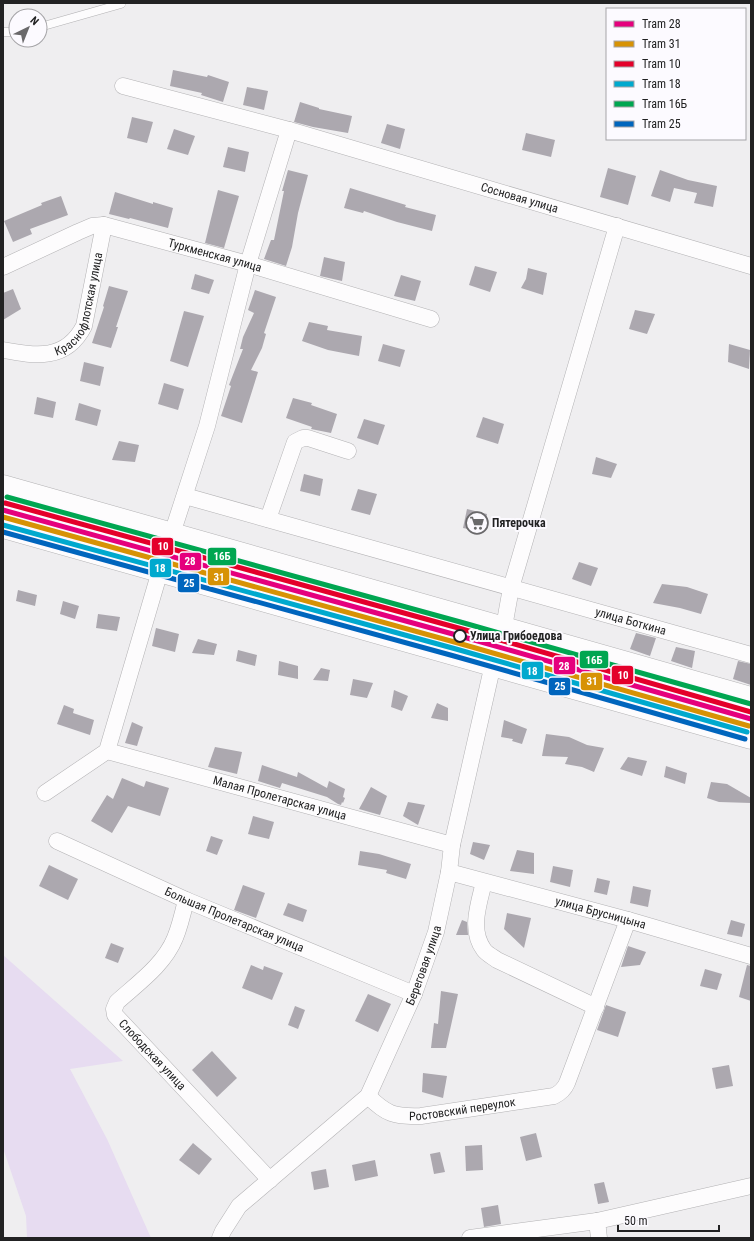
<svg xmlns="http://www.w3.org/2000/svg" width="754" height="1241" font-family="'Roboto Condensed',sans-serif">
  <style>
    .green { fill: #e7dcf1 }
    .building { fill: #aca8af }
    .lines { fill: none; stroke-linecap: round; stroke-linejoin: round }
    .service-casing { stroke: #b3b2b4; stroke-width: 9 }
    .minor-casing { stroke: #b3b2b4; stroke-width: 17 }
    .primary-casing { stroke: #b3b2b4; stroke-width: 23 }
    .service { stroke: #fdfcfd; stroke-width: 8 }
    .minor { stroke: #fdfcfd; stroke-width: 16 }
    .primary { stroke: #fdfcfd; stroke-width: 22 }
    .tram-1-casing { stroke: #fcfaff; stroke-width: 8 }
    .tram-2-casing { stroke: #fcfaff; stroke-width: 8 }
    .tram-3-casing { stroke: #fcfaff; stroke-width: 8 }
    .tram-4-casing { stroke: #fcfaff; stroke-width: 8 }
    .tram-5-casing { stroke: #fcfaff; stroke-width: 8 }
    .tram-6-casing { stroke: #fcfaff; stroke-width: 8 }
    .tram-1 { stroke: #e5007d; stroke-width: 5 }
    .tram-2 { stroke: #d79205; stroke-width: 5 }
    .tram-3 { stroke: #e4002b; stroke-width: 5 }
    .tram-4 { stroke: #00a9ce; stroke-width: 5 }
    .tram-5 { stroke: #00a651; stroke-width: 5 }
    .tram-6 { stroke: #0065bd; stroke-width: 5 }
    .stop-dot { fill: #fcfaff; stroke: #222223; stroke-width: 2 }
    .labels { text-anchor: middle; stroke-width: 4; stroke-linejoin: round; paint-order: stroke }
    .street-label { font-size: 12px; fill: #222223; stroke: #fcfaff }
    .poi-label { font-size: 12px; font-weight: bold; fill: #222223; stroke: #fcfaff; text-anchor: start }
    .stop-label { font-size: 12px; font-weight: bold; fill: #222223; stroke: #fcfaff; text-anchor: start }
    .line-badge { stroke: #fcfaff; stroke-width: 1.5 }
    .badge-label { font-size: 11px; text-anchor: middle; font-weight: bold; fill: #fff }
  </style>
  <rect width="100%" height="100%" fill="#efeef0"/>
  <path class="green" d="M3,955L123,1061L70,1069L107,1139L151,1238H27L26,1216L3,1148Z"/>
  <g class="building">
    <path d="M173,70L207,77L208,75L229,82L223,102L201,95L202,93L170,86Z"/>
    <path d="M247,87L268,91L264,110L243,105Z"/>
    <path d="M300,102L319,108V109L352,116L348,133L313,127L294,122Z"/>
    <path d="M132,117L153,122L147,143L127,138Z"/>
    <path d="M387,124L405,129L400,149L381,143Z"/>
    <path d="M174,129L195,136L188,155L167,149Z"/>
    <path d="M526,133L555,140L551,157L522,150Z"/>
    <path d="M228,147L249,152L245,172L223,167Z"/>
    <path d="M608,168L636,176L628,205L600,197Z"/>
    <path d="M288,170L308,175L298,213L292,247L286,266L264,259L271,240H274L284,191H282Z"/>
    <path d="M660,170L688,180L717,186L713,207L694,203L697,193L674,188L670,202L651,196Z"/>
    <path d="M350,188L406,205L405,207L436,215L432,231L397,222L364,211L363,213L344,208Z"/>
    <path d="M218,190L239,196L224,248L205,243Z"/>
    <path d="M115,192L153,204V202L173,208L168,228L130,218L129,219L109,214Z"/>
    <path d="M61,196L68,215L30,229L32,234L13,242L4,221L42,205L41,203Z"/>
    <path d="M324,257L345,262L342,281L320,276Z"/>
    <path d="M475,266L497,272L490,292L469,285Z"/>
    <path d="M528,268L547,273L543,295L521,288L526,279Z"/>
    <path d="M195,274L214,280L209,294L191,289Z"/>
    <path d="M401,275L421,281L415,301L394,296Z"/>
    <path d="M109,286L128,291L116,327H118L111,348L92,343L104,307L103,306Z"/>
    <path d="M13,289L21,309L3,320V293Z"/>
    <path d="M255,290L276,297L264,333L266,334L262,348L251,370L258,372L242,423L221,416L231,386L229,385L243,349H240L243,337L254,313L248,310Z"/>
    <path d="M635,310L655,314L647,334L629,329Z"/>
    <path d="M184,311L204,316L188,367L170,361Z"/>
    <path d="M309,322L328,326L327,330L362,336L359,356L328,350L302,341Z"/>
    <path d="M383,344L405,350L400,367L378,361Z"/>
    <path d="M729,344L750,350L749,369L728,362Z"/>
    <path d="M84,362L104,367L100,386L80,381Z"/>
    <path d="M164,383L184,389L178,410L158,404Z"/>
    <path d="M37,397L56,402L53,418L34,414Z"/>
    <path d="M293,398L312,403L311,405L337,414L331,433L311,429L312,427L286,418Z"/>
    <path d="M79,403L101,410L97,426L75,420Z"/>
    <path d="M483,417L504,424L498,444L476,437Z"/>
    <path d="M364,419L385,425L378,445L357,438Z"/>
    <path d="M119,441L139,445L135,462L112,460Z"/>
    <path d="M596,457L617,464L611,478L592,474Z"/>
    <path d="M304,474L323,479L320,496L300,491Z"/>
    <path d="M358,489L377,494L370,515L351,510Z"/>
    <path d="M467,509L487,514L484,532L463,528Z"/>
    <path d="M579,562L598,568L591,586L572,579Z"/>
    <path d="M662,584L687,587L708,594L701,614L680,608L653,603Z"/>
    <path d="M18,590L37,595L35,606L16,601Z"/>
    <path d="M63,601L79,606L75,619L60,614Z"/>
    <path d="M98,614L120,617L117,631L96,628Z"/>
    <path d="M156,628L179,634L175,652L152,646Z"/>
    <path d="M636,633L656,638L650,656L630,649Z"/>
    <path d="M198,639L217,644L214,655L192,653Z"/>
    <path d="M676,647L695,651L692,668L671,661Z"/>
    <path d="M238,650L257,655L255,666L236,661Z"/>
    <path d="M279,661L298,666V679L278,675Z"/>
    <path d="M738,661L751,664V685L733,679Z"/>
    <path d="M321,668L330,670L328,681L313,680Z"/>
    <path d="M353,679L373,683L367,698L350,695Z"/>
    <path d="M394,690L408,696L402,711L391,707Z"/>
    <path d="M437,703L448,708V721L431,718Z"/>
    <path d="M64,705L74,709L73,713L94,720L90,735L57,724Z"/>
    <path d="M504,720L527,729L522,744L512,741L513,739L501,737Z"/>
    <path d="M132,722L143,727L137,746L125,743Z"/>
    <path d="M546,734L569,737L587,745L604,748L594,772L582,767L565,764L568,757L542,756Z"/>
    <path d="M215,747L242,752L237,774L208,767Z"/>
    <path d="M628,757L647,761L642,776L620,769Z"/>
    <path d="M262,765L297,777L298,772L327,788L329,781L345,789L343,797L345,798L343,803L342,802L341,805L338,804L327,797L282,783L280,788L258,781Z"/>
    <path d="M666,766L687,773L685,784L664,777Z"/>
    <path d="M122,778L144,787L146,781L169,788L160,816L128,806L112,833L91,821L107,795L113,799Z"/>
    <path d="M711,782L727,784L751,798V803L719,802L707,798Z"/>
    <path d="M371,787L387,796L380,815L359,809Z"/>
    <path d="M408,802L425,805L418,825L403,816Z"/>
    <path d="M253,816L274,822L269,839L248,834Z"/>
    <path d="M211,836L223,840L217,855L206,851Z"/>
    <path d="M473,842L490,845L484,860L470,854Z"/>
    <path d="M517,850L534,853V874L510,871Z"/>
    <path d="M360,851L379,854L411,864L406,879L386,873L387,870L358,865Z"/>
    <path d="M49,865L78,879L68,900L39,886Z"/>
    <path d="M553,866L573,870L570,887L550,882Z"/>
    <path d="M597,878L610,881L607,895L594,892Z"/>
    <path d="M243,885L265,893L256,918L234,910Z"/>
    <path d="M633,886L651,890L648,907L630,903Z"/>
    <path d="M288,903L307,910L303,922L283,915Z"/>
    <path d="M507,913L531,918L524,948L504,929Z"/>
    <path d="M462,920L467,922L468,935H456Z"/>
    <path d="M731,920L745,924L742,937L727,934Z"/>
    <path d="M111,943L124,948L118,963L105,958Z"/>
    <path d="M628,946L646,952L640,965L621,967Z"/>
    <path d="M251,965L263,970L264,966L283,973L272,1000L242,988Z"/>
    <path d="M747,965L751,966V1001L739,997Z"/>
    <path d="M705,969L722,974L717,990L700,986Z"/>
    <path d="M441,991L458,994L446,1048H431L434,1023L438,1024Z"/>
    <path d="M368,994L391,1004L378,1032L355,1021Z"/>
    <path d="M606,1005L626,1012L618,1037L597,1030Z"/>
    <path d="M295,1006L305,1010L298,1029L288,1025Z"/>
    <path d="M212,1051L237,1078L217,1097L192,1070Z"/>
    <path d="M729,1065L733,1086L716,1089L712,1068Z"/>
    <path d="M423,1073L447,1076L443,1098L422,1092Z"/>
    <path d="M536,1133L542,1157L526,1161L520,1137Z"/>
    <path d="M193,1143L212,1159L199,1175L179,1160Z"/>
    <path d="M482,1145L483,1170L466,1171L465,1146Z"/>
    <path d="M440,1152L445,1172L434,1174L430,1154Z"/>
    <path d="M375,1160L378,1176L355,1181L352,1165Z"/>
    <path d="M326,1169L329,1187L314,1190L311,1172Z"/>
    <path d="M604,1182L609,1202L598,1204L594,1184Z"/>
    <path d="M498,1205L501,1224L484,1227L481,1208Z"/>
  </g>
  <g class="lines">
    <g class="service-casing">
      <g id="service">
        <path d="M40,27L121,4"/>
        <path d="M3,32H16"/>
      </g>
    </g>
    <g class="minor-casing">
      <g id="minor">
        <path id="s1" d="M123,86L289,130L751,266"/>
        <path id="s2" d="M3,267L78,232L92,226L104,225L248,264L431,319"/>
        <path id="s3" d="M3,350C36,356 66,361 84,326L104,225"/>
        <path id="s4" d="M185,496L751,655"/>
        <path d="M268,519L295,442L303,438H308L348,451"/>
        <path id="s5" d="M107,751L452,845"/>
        <path d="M45,793L107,751L160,571L207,426L248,264L289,130"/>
        <path id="s6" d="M57,841L186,900L414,994"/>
        <path id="s7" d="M449,872L628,920L751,956"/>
        <path d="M484,882C479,903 469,930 484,950C487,954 493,957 497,960L596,1007"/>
        <path id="s8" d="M186,900C183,913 180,926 175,938C164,965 138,983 117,1002L114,1009L115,1015L270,1180"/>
        <path id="s9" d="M368,1096C386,1114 394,1117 421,1116L554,1096C560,1093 564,1090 567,1083L628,920"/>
        <path d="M597,1221L599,1238"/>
        <path id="s10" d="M220,1238L223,1231L239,1206L368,1096L414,994L436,932L449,872L452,845L493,664L504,627L511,588L617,226"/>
        <path d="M470,1238L597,1221L751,1186"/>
      </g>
    </g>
    <g class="primary-casing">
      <g id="primary">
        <path d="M3,486L751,698"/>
        <path d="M3,527L751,738"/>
      </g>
    </g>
    <use href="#service" class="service"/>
    <use href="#minor" class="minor"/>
    <use href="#primary" class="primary"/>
    <g class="tram-1-casing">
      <path id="tram-1" d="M3,510L460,636L751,719"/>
    </g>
    <g class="tram-2-casing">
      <path id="tram-2" d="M3,517L458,643L749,726"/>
    </g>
    <g class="tram-3-casing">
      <path id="tram-3" d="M5,503L462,629L751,712"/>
    </g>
    <g class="tram-4-casing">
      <path id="tram-4" d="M3,525L456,649L747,732"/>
    </g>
    <g class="tram-5-casing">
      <path id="tram-5" d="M7,497L464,623L751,704"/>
    </g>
    <g class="tram-6-casing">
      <path id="tram-6" d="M3,532L454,656L745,739"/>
    </g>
    <use href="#tram-1" class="tram-1"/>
    <use href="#tram-2" class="tram-2"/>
    <use href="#tram-3" class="tram-3"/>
    <use href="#tram-4" class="tram-4"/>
    <use href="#tram-5" class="tram-5"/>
    <use href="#tram-6" class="tram-6"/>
  </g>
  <defs>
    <g id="supermarket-ring" transform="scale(1.15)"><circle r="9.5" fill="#fcfaff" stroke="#6a696b" stroke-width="1.5"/><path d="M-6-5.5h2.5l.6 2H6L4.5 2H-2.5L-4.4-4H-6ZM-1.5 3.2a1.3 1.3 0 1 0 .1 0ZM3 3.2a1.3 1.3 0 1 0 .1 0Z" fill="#6a696b"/></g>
  </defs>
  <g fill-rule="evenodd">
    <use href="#supermarket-ring" x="477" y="523"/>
  </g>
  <circle class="stop-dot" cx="460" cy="636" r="6"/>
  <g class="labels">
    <g class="street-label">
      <text dy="4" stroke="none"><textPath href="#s1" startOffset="412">Сосновая улица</textPath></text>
      <text dy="4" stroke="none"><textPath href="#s2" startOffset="225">Туркменская улица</textPath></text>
      <text dy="4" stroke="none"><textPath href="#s3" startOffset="110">Краснофлотская улица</textPath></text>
      <text dy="4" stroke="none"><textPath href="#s4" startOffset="463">улица Боткина</textPath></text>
      <text dy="4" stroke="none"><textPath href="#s5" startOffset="179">Малая Пролетарская улица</textPath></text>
      <text dy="4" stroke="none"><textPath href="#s7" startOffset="157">улица Брусницына</textPath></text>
      <text dy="4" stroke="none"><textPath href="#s6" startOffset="194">Большая Пролетарская улица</textPath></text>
      <text dy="4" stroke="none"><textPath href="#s10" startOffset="349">Береговая улица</textPath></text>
      <text dy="4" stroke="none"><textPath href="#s8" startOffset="195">Слободская улица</textPath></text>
      <text dy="4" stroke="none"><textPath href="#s9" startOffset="101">Ростовский переулок</textPath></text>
    </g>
    <g class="poi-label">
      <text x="492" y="527">Пятерочка</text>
    </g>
    <g class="stop-label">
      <text x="470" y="640">Улица Грибоедова</text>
    </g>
  </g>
  <g class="line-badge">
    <rect x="151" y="537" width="23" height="19" rx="4" fill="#e4002b"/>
    <rect x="207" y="547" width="30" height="19" rx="4" fill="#00a651"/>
    <rect x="179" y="552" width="23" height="19" rx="4" fill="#e5007d"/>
    <rect x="149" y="558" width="23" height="20" rx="4" fill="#00a9ce"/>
    <rect x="207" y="567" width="23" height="19" rx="4" fill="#d79205"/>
    <rect x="177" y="573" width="23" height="20" rx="4" fill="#0065bd"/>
    <rect x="579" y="650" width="30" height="19" rx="4" fill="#00a651"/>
    <rect x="553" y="656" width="23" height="19" rx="4" fill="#e5007d"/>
    <rect x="521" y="661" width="23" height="19" rx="4" fill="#00a9ce"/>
    <rect x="611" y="665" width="23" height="20" rx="4" fill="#e4002b"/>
    <rect x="580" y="672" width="23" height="19" rx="4" fill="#d79205"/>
    <rect x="548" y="677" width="23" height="19" rx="4" fill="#0065bd"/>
  </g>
  <g class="badge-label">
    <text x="163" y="550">10</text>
    <text x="222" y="560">16Б</text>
    <text x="190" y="565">28</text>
    <text x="160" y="572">18</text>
    <text x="219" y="581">31</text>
    <text x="189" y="587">25</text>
    <text x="594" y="664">16Б</text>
    <text x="564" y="670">28</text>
    <text x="532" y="675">18</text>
    <text x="623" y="679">10</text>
    <text x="592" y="685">31</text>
    <text x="560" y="690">25</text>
  </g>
  <rect width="754" height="1241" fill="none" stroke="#222223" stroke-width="8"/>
  <rect x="606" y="8" width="140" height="132" fill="#fcfaff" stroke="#a5a4a7"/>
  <rect x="614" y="21" width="20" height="6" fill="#e5007d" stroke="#a5a4a7"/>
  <text x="642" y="28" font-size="12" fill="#222223">Tram 28</text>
  <rect x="614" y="41" width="20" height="6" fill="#d79205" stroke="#a5a4a7"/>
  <text x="642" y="48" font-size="12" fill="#222223">Tram 31</text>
  <rect x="614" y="61" width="20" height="6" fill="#e4002b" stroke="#a5a4a7"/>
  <text x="642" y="68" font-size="12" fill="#222223">Tram 10</text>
  <rect x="614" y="81" width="20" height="6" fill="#00a9ce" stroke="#a5a4a7"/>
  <text x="642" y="88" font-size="12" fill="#222223">Tram 18</text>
  <rect x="614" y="101" width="20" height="6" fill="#00a651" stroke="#a5a4a7"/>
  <text x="642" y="108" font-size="12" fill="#222223">Tram 16Б</text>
  <rect x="614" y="121" width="20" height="6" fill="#0065bd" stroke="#a5a4a7"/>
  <text x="642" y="128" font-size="12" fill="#222223">Tram 25</text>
  <g transform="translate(28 28) rotate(43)"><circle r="19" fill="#fcfaff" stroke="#a5a4a7"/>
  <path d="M0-3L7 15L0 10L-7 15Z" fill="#6a696b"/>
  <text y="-6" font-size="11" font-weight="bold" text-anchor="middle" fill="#222223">N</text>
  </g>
  <path d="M618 1225v6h101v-6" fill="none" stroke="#222223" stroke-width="2"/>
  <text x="624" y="1225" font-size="12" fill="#222223" stroke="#fcfaff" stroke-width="3" paint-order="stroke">50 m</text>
</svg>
